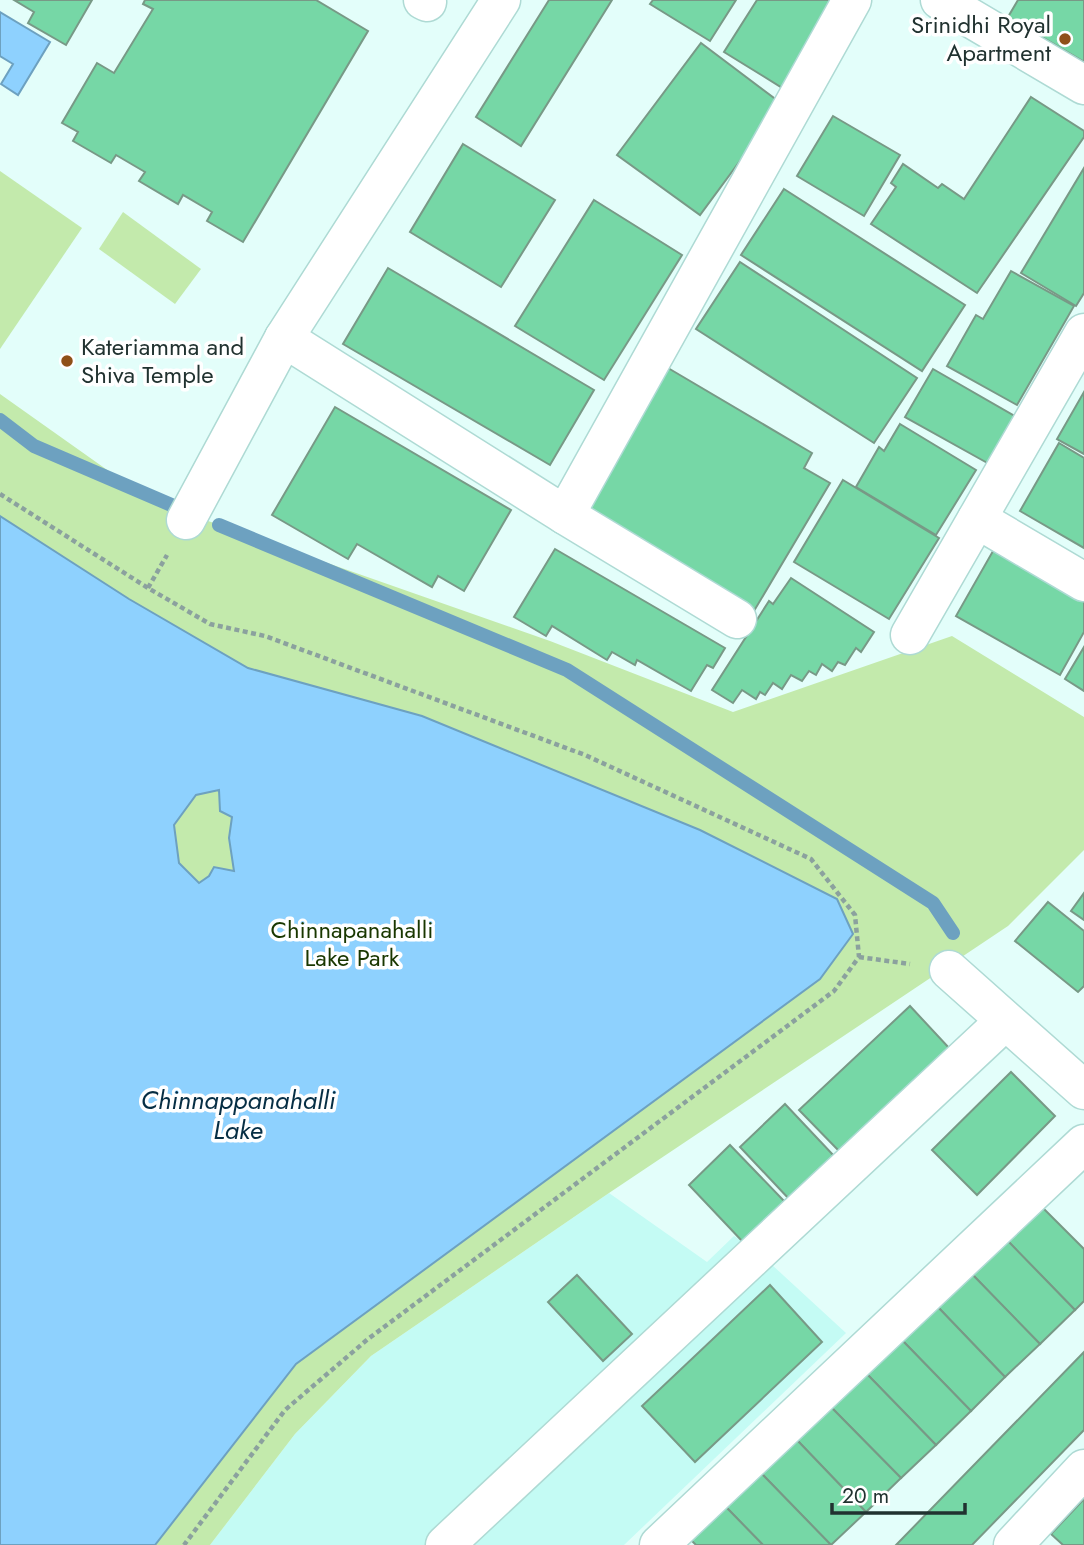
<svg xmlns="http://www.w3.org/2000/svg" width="1084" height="1545" font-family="Jost,sans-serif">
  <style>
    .built { fill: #c4fbf4 }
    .green { fill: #c3eaac }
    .water { fill: #8ed1fe; stroke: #6da1c0; stroke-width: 2; fill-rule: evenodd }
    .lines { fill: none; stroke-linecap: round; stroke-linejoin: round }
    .stream { stroke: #6da1c0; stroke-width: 14 }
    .building { fill: #76d7a6; stroke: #789986; stroke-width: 2 }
    .minor-casing { stroke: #aedad4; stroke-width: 41 }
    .path { stroke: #8ba19e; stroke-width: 4.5; stroke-dasharray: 5 3.5; stroke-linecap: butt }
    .minor { stroke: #fff; stroke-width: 38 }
    .poi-dot { fill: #8f5018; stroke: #fff; stroke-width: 2.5 }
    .labels { text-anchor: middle; stroke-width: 7; stroke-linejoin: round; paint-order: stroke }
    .poi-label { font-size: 24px; fill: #213230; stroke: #fff; text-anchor: end }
    .park-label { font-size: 24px; fill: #193700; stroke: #fff }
    .water-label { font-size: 26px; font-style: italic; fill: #062e44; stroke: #fff }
  </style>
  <rect width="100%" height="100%" fill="#e3fefa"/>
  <path class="built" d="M609,1193L707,1262L734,1236L758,1252L846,1333L624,1545H210L295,1434L371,1356Z"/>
  <g class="green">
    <path d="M0,171L82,228L0,349Z"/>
    <path d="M123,212L201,269L175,304L99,249Z"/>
    <path d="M0,394L151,501L550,641L733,712L952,636L1084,717V850L1008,926L609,1193L371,1356L295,1434L210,1545H0Z"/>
  </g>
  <g class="water">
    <path d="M0,12L50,42L18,95L1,84L13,64L0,56Z"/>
    <path d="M0,516L129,599L248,668L422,716L700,830L837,899L853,934L820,979L296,1364L155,1545H0ZM219,790L220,811L232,817L229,838L234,871L214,867L209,876L199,883L179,863L174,825L196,795Z"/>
  </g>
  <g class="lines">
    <g class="stream">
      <path d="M0,420L34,446L190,513"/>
      <path d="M219,525L567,670L933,903L953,933"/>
    </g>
  </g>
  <g class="building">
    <path d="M14,0H92L66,45L28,23L34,12Z"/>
    <path d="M145,0H316L368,31L243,242L207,221L212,212L183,195L178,204L139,181L145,172L116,155L111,163L73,141L78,132L62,123L97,63L114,73L153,9L143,4Z"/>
    <path d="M549,0H612L521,146L476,117Z"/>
    <path d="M653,0H736L710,41L650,4Z"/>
    <path d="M757,0H839L784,89L724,52Z"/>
    <path d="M1018,0H1084V62L1008,17Z"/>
    <path d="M701,43L782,104L700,215L617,155Z"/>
    <path d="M1031,97L1084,131V137L977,293L871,224L896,187L891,183L903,164L938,188L942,184L964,199Z"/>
    <path d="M833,116L900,155L864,216L797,176Z"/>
    <path d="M463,144L555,200L501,287L410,232Z"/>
    <path d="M1084,168V293L1076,306L1021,273Z"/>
    <path d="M784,189L965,305L922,371L741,255Z"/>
    <path d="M594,200L682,255L604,380L515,326Z"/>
    <path d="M740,262L917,378L874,443L696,329Z"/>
    <path d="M388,268L594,390L550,465L343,344Z"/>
    <path d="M1011,271L1074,306L1017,405L947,366L976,315L983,319Z"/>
    <path d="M668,368L812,453L804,468L830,483L754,611L583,510Z"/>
    <path d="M933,369L1018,418L991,465L905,417Z"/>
    <path d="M1084,392V454L1057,439Z"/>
    <path d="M335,407L511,510L464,591L438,576L432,587L357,544L348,559L272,515Z"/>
    <path d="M900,424L976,470L936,535L856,487L879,447L884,451Z"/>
    <path d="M1059,443L1084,458V548L1020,511Z"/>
    <path d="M843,480L939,538L889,619L794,562Z"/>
    <path d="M555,549L725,648L713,668L707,665L691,691L637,660L635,665L612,652L607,660L552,626L546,636L514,617Z"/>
    <path d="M993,551L1084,602V632L1060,675L956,616Z"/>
    <path d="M791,578L874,632L861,652L856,648L845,665L838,662L832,671L822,664L816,675L809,671L802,681L791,675L782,689L773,683L765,695L760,692L756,699L742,690L733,703L712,690L769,601L773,604Z"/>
    <path d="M1084,647V691L1065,679Z"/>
    <path d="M1084,893V920L1071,911Z"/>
    <path d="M1048,902L1084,931V986L1078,992L1015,941Z"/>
    <path d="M910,1006L950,1049L841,1153L799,1110Z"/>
    <path d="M1011,1072L1055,1116L977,1195L932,1150Z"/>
    <path d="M785,1104L835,1157L790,1200L740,1147Z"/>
    <path d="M730,1145L785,1202L743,1242L689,1185Z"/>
    <path d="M1039,1204L1084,1249V1301L1075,1310L1004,1237Z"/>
    <path d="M1004,1237L1075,1310L1040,1344L969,1271Z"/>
    <path d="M969,1271L1040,1344L1005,1377L935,1304Z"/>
    <path d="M577,1275L632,1334L603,1361L548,1302Z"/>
    <path d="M770,1285L822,1342L695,1462L642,1406Z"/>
    <path d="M935,1304L1005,1377L971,1411L900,1338Z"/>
    <path d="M900,1338L971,1411L936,1445L865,1372Z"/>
    <path d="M1084,1352V1430L972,1545H896Z"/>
    <path d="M865,1372L936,1445L901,1478L830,1406Z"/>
    <path d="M830,1406L901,1478L866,1512L796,1439Z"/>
    <path d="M796,1439L866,1512L831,1545L761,1473Z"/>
    <path d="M761,1473L831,1545H763L726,1507Z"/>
    <path d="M1084,1499V1545H1063L1051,1534Z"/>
    <path d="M726,1507L763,1545H696L691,1540Z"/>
  </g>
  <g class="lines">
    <g class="minor-casing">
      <g id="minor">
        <path d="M423,0L427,2"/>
        <path d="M940,0L1084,85"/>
        <path d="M284,338L565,515L852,0"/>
        <path d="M565,515L737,619"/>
        <path d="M977,519L1084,582"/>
        <path d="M186,520L284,338L501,0"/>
        <path d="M910,635L1084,333"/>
        <path d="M949,970L1084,1090"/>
        <path d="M445,1545L1005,1021"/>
        <path d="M659,1545L1084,1144"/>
        <path d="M1013,1545L1084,1469"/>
      </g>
    </g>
    <g class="path">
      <path d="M0,494L148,588L210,624L265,636L585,755L811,859L855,915L859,957L834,991L368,1339L285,1410L184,1545"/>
      <path d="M148,588L167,555"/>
      <path d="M859,957L910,964"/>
    </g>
    <use href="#minor" class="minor"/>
  </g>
  <g class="poi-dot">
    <circle cx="1065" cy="39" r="7"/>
    <circle cx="67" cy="361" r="7"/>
  </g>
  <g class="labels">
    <g class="poi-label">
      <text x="1051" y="33">Srinidhi Royal<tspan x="1051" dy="28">Apartment</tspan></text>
      <text x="81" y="355" text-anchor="start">Kateriamma and<tspan x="81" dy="28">Shiva Temple</tspan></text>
    </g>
    <g class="park-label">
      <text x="352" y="938">Chinnapanahalli<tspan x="352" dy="28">Lake Park</tspan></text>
    </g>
    <g class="water-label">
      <text x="238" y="1109">Chinnappanahalli<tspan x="238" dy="30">Lake</tspan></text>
    </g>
  </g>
  <path d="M832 1503v10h133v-10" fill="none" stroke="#213230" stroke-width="3.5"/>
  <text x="842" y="1503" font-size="21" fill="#213230" stroke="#ffffff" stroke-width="5" paint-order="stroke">20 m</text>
</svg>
